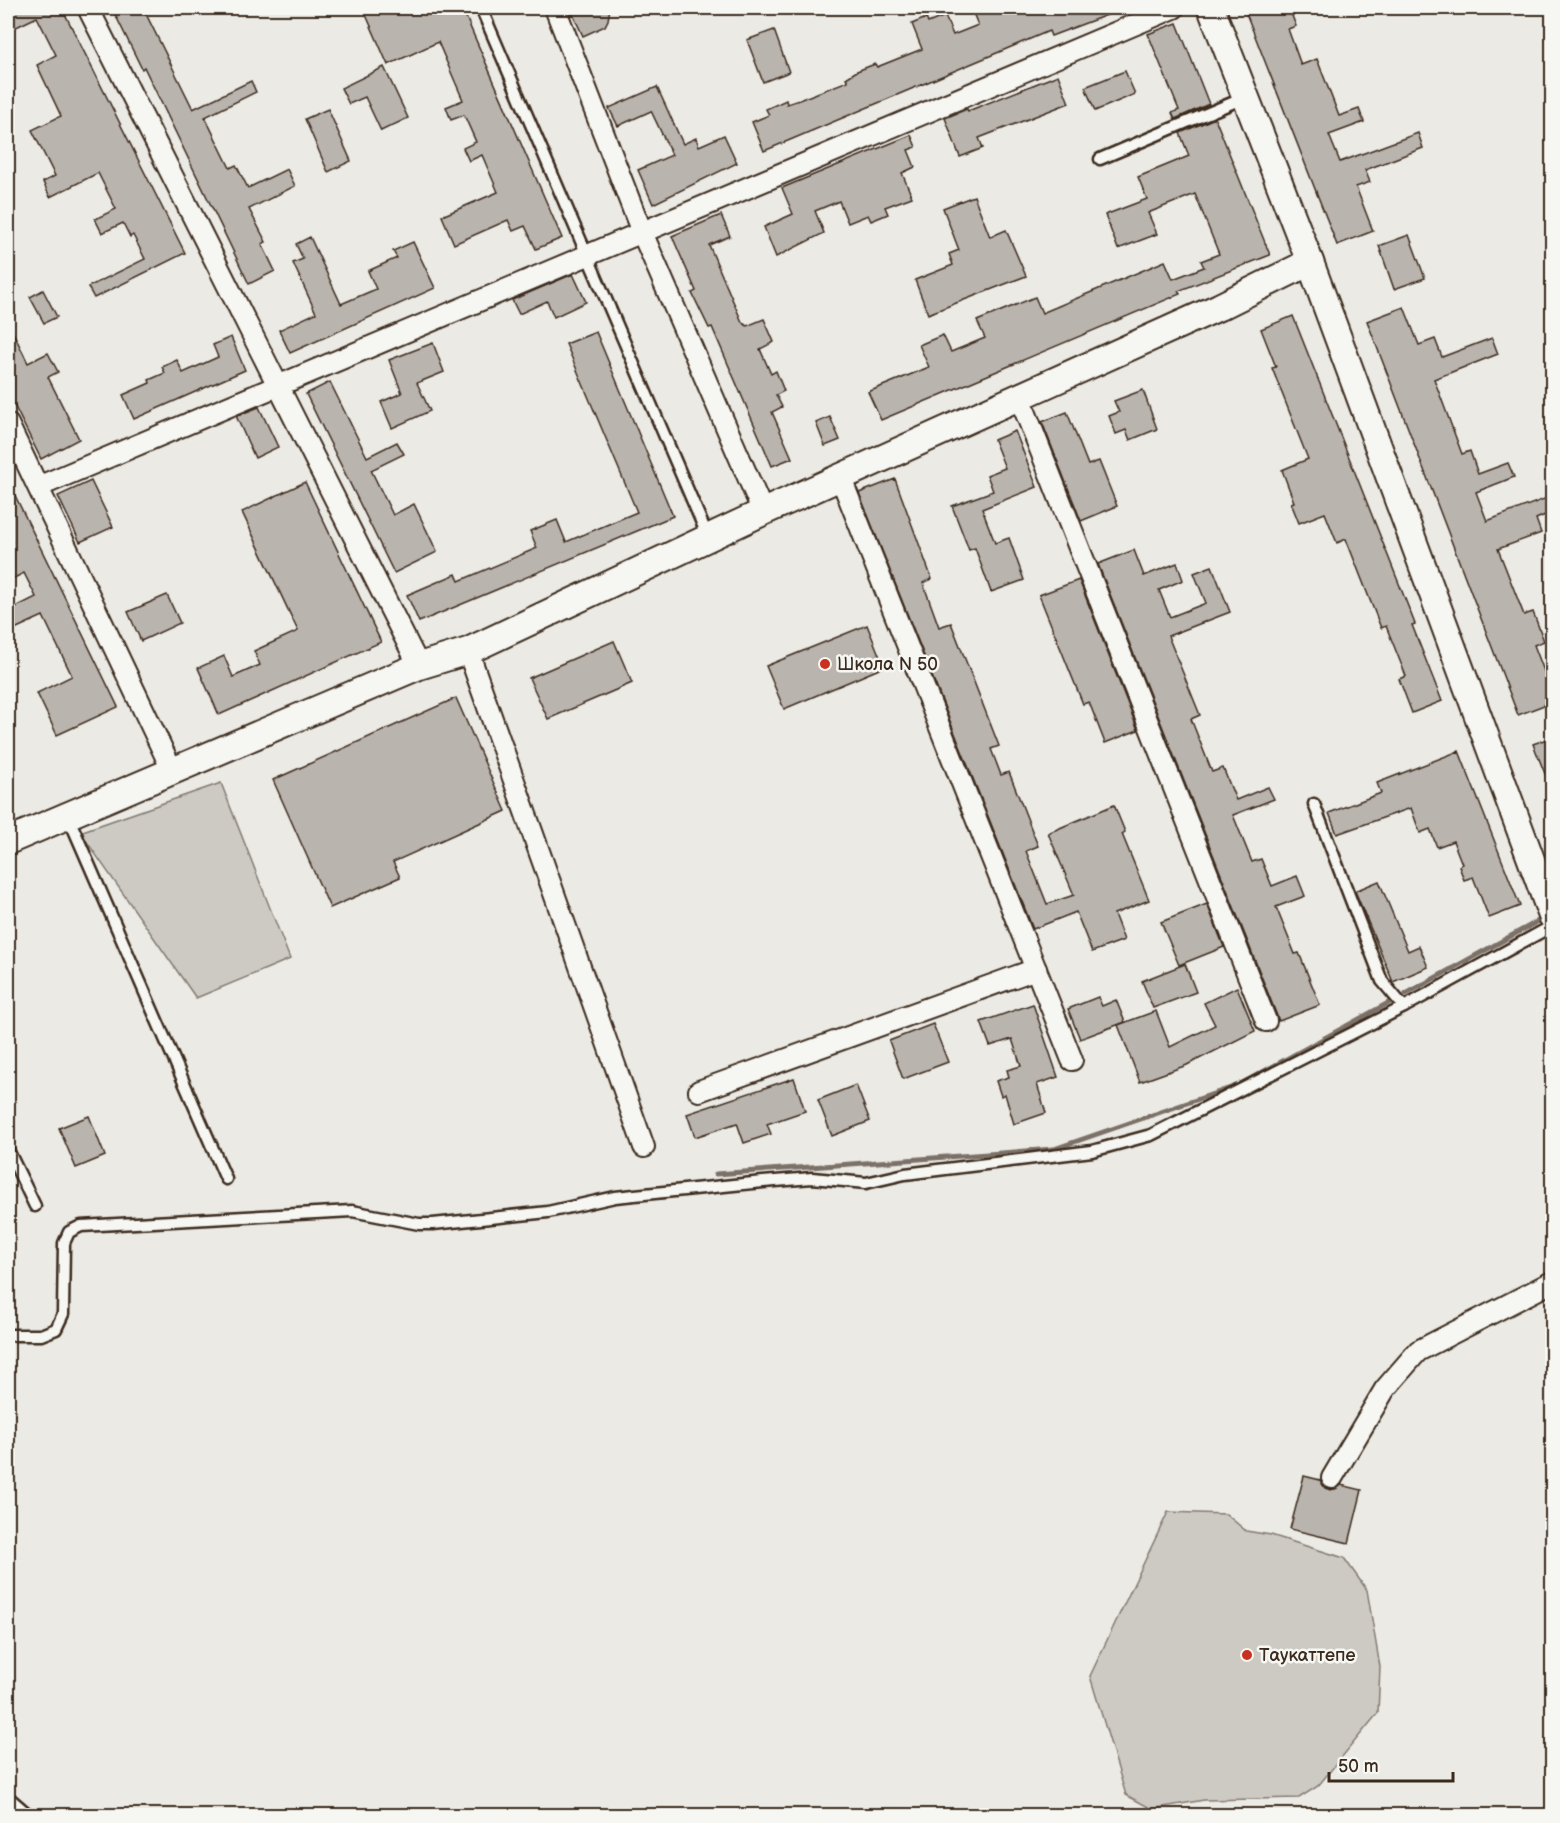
<svg xmlns="http://www.w3.org/2000/svg" width="1560" height="1823" font-family="'Balsamiq Sans',sans-serif">
  <style>
    .green { fill: #cdcac4; stroke: #847a71; stroke-width: 1.5 }
    .lines { fill: none; stroke-linecap: round; stroke-linejoin: round }
    .stream { stroke: #7c7167; stroke-width: 5 }
    .building { fill: #bab4ae; stroke: #3b2a1e; stroke-width: 1.5 }
    .service-casing { stroke: #3b2a1e; stroke-width: 15 }
    .minor-casing { stroke: #3b2a1e; stroke-width: 24 }
    .tertiary-casing { stroke: #3b2a1e; stroke-width: 30 }
    .service { stroke: #f6f6f2; stroke-width: 10 }
    .minor { stroke: #f6f6f2; stroke-width: 20 }
    .tertiary { stroke: #f6f6f2; stroke-width: 26 }
    .poi-dot { fill: #c8321e; stroke: #f6f6f2; stroke-width: 2 }
    .labels { text-anchor: middle; stroke-width: 5; stroke-linejoin: round; paint-order: stroke }
    .poi-label { font-size: 18px; fill: #3b2a1e; stroke: #f6f6f2; text-anchor: start }
  </style>
  <rect width="100%" height="100%" fill="#ebeae5"/>
  <filter id="ink" filterUnits="userSpaceOnUse"><feTurbulence type="fractalNoise" baseFrequency=".0167" numOctaves="2"/><feDisplacementMap in="SourceGraphic" scale="12" xChannelSelector="R" yChannelSelector="G"/><feConvolveMatrix kernelMatrix="1 2 1 2 8 2 1 2 1" color-interpolation-filters="sRGB"/></filter>
  <g filter="url(#ink)">
    <g class="green">
      <path d="M221,783L290,959L196,998L80,832Z"/>
      <path d="M1168,1512L1226,1514L1246,1531L1271,1535L1344,1558L1367,1590L1380,1667L1378,1713L1318,1786L1299,1798L1204,1800L1152,1809L1126,1795L1090,1676Z"/>
    </g>
    <g class="lines">
      <g class="stream">
        <path d="M1406,994L1542,919"/>
        <path d="M716,1174L1054,1149L1239,1085L1392,1001"/>
      </g>
    </g>
    <g class="building">
      <path d="M20,8H62L185,253L94,298L88,287L145,259L133,235L130,237L123,223L102,233L95,219L116,209L98,173L50,197L43,182L55,176L32,130L61,116L37,65L56,55L37,17L8,31V14Z"/>
      <path d="M112,8H143L193,109L251,81L256,92L205,117L230,168L236,165L248,188L287,169L295,186L249,209L266,242L262,244L275,271L249,284L144,67L142,69Z"/>
      <path d="M363,8H462L562,238L536,249L525,226L513,231L508,220L454,244L442,216L498,192L482,155L469,161L463,148L476,142L464,115L451,120L446,107L463,100L438,42L388,65Z"/>
      <path d="M570,8H610L608,20L605,26L583,36Z"/>
      <path d="M971,8L1123,9L1051,36L1049,31L764,151L752,122L769,115L766,109L786,100L787,104L799,100L848,81L846,78L857,71L875,64L877,67L922,49L912,24L926,18L928,23L945,16L953,35L978,25Z"/>
      <path d="M1244,8H1289L1296,26L1288,29L1301,65L1317,59L1339,116L1359,109L1364,122L1329,135L1340,162L1418,133L1423,148L1365,170L1370,182L1356,187L1373,231L1337,245Z"/>
      <path d="M1177,23L1209,104L1175,119L1172,113L1179,110L1148,34Z"/>
      <path d="M774,30L789,72L763,82L747,40Z"/>
      <path d="M384,67L408,118L381,131L365,97L349,104L341,88Z"/>
      <path d="M1125,71L1135,94L1095,111L1085,87Z"/>
      <path d="M1058,75L1069,103L979,138L983,148L960,157L945,118L967,109L968,111Z"/>
      <path d="M657,87L683,144L696,138L699,146L724,135L737,163L653,204L638,170L672,155L651,111L618,126L609,108Z"/>
      <path d="M328,109L351,161L328,172L305,119Z"/>
      <path d="M1215,118L1270,255L1178,291L1180,294L881,420L868,392L929,367L919,345L943,335L951,352L985,338L977,321L1035,297L1042,313L1165,261L1173,279L1204,267L1201,261L1219,254L1195,194L1148,213L1157,234L1118,249L1105,215L1147,199L1138,177L1189,156L1180,133Z"/>
      <path d="M911,135L916,147L908,150L915,167L902,173L912,197L885,207L888,214L871,221L868,215L848,223L839,201L815,211L824,233L776,257L764,227L793,214L782,188Z"/>
      <path d="M974,196L990,237L1006,230L1026,276L928,314L915,280L953,265L949,254L959,250L943,208Z"/>
      <path d="M721,215L730,236L709,245L742,322L747,326L764,319L774,342L760,349L771,374L776,371L784,391L776,395L782,407L772,412L792,458L772,466L712,327L709,328L692,293L696,291L672,236Z"/>
      <path d="M1409,235L1425,278L1394,289L1379,246Z"/>
      <path d="M310,237L341,304L376,289L368,271L397,258L393,251L413,242L435,288L290,353L279,330L316,313L293,263L303,259L296,244Z"/>
      <path d="M573,274L586,302L554,317L547,301L519,314L512,300Z"/>
      <path d="M43,290L57,317L44,323L30,297Z"/>
      <path d="M1404,307L1419,345L1435,339L1442,357L1492,338L1498,354L1434,379L1462,454L1470,451L1478,474L1508,463L1514,477L1476,492L1487,521L1552,496V512L1536,519L1541,533L1498,549L1524,615L1533,612L1544,641L1534,645L1552,692V702L1518,715L1367,321Z"/>
      <path d="M1293,316L1415,624L1412,625L1442,701L1412,713L1399,679L1406,676L1386,626L1381,628L1346,539L1337,543L1325,513L1299,523L1291,503L1294,502L1282,470L1308,459L1272,368L1276,367L1261,329Z"/>
      <path d="M8,322L28,363L48,353L58,372L48,377L79,439L41,459L8,393Z"/>
      <path d="M596,332L673,516L419,622L407,595L456,574L459,581L537,548L530,531L557,520L566,542L637,512L566,344Z"/>
      <path d="M231,337L245,370L134,419L123,395L150,383L149,380L165,373L162,367L177,360L183,373L218,357L213,345Z"/>
      <path d="M433,343L444,372L417,383L430,411L392,428L381,402L402,393L389,360Z"/>
      <path d="M330,382L367,457L397,442L404,454L371,470L393,515L414,504L437,552L394,573L306,394Z"/>
      <path d="M1143,390L1157,429L1130,440L1126,430L1116,434L1109,416L1119,412L1114,401Z"/>
      <path d="M259,407L278,447L255,458L236,416Z"/>
      <path d="M1067,412L1088,465L1099,461L1117,506L1081,521L1042,422Z"/>
      <path d="M830,417L840,440L825,446L816,423Z"/>
      <path d="M1015,431L1037,487L982,509L995,543L1009,538L1024,580L991,592L975,548L969,550L952,506L993,491L987,475L1005,468L994,440Z"/>
      <path d="M895,479L932,579L923,583L939,627L951,623L999,746L991,749L1001,775L1009,772L1038,846L1026,851L1047,904L1074,895L1048,833L1114,805L1125,832L1122,834L1149,900L1114,914L1124,940L1092,952L1076,912L1033,929L859,493Z"/>
      <path d="M8,481L118,707L57,735L37,693L72,676L43,616L8,632V611L36,597L24,573L8,581V545L12,542L8,533Z"/>
      <path d="M91,481L113,527L80,542L58,496Z"/>
      <path d="M305,482L381,642L219,715L198,668L224,656L233,677L260,665L254,651L298,631L242,512Z"/>
      <path d="M1134,550L1144,576L1177,563L1183,580L1159,590L1170,617L1206,603L1194,573L1212,566L1230,612L1168,636L1200,715L1191,719L1212,772L1223,768L1236,800L1268,787L1274,799L1233,815L1252,862L1261,859L1272,886L1297,876L1305,896L1276,907L1295,954L1299,953L1320,1005L1279,1021L1098,564Z"/>
      <path d="M1079,580L1138,730L1105,743L1089,702L1083,704L1039,595Z"/>
      <path d="M167,595L180,623L141,641L128,612Z"/>
      <path d="M867,625L884,667L784,709L766,666Z"/>
      <path d="M614,641L632,683L548,719L529,678Z"/>
      <path d="M456,698L506,811L393,862L400,877L330,908L273,780Z"/>
      <path d="M1552,737V791L1533,744Z"/>
      <path d="M1459,751L1520,906L1489,918L1473,877L1464,880L1459,866L1462,864L1453,841L1437,847L1430,829L1420,833L1411,808L1337,834L1329,813L1381,793L1377,783Z"/>
      <path d="M1379,881L1408,951L1419,946L1428,967L1393,982L1355,891Z"/>
      <path d="M1207,904L1224,947L1179,965L1161,922Z"/>
      <path d="M1185,964L1196,992L1153,1008L1142,981Z"/>
      <path d="M1237,987L1255,1031L1187,1065L1140,1082L1118,1025L1156,1011L1170,1047L1215,1025L1204,1003Z"/>
      <path d="M1098,997L1102,1006L1116,1000L1125,1022L1080,1039L1068,1009Z"/>
      <path d="M1033,1004L1058,1077L1037,1084L1046,1113L1014,1124L1005,1094L1001,1096L996,1081L1009,1077L1007,1070L1021,1066L1012,1039L990,1046L981,1022Z"/>
      <path d="M933,1024L948,1062L903,1079L889,1041Z"/>
      <path d="M794,1078L805,1111L767,1124L771,1134L744,1143L737,1123L695,1137L687,1114Z"/>
      <path d="M856,1085L870,1121L832,1136L818,1100Z"/>
      <path d="M89,1116L105,1156L76,1168L59,1128Z"/>
      <path d="M1304,1476L1320,1480L1325,1488L1331,1490L1341,1485L1362,1490L1349,1543L1290,1529Z"/>
    </g>
    <g class="lines">
      <g class="service-casing">
        <g id="service">
          <path d="M481,8L708,537"/>
          <path d="M1100,159L1246,97"/>
          <path d="M1314,804L1382,981L1404,1007"/>
          <path d="M68,816L226,1179"/>
          <path d="M8,1150L35,1206"/>
          <path d="M8,1335H41L56,1329L63,1314L64,1243L69,1232L81,1226L352,1211L419,1224H433L548,1212L615,1197L763,1182L812,1178L866,1183L905,1174L1092,1151L1151,1135L1404,1007L1552,926"/>
          <path d="M8,1797L30,1816"/>
        </g>
      </g>
      <g class="minor-casing">
        <g id="minor">
          <path d="M88,8L419,666"/>
          <path d="M555,8L641,230L763,512"/>
          <path d="M1019,396L1266,1021"/>
          <path d="M8,424L173,772"/>
          <path d="M840,476L1072,1060"/>
          <path d="M40,486L1174,8"/>
          <path d="M468,651L644,1147"/>
          <path d="M699,1091L1036,969"/>
          <path d="M1332,1478L1385,1389L1418,1351L1552,1282"/>
        </g>
      </g>
      <g class="tertiary-casing">
        <g id="tertiary">
          <path d="M1211,8L1310,262L1552,916"/>
          <path d="M8,841L419,666L468,651L763,512L1219,307L1310,262"/>
        </g>
      </g>
      <use href="#service" class="service"/>
      <use href="#minor" class="minor"/>
      <use href="#tertiary" class="tertiary"/>
    </g>
  </g>
  <g class="poi-dot">
    <circle cx="825" cy="664" r="6"/>
    <circle cx="1247" cy="1655" r="6"/>
  </g>
  <g class="labels">
    <g class="poi-label">
      <text x="837" y="670">Школа N 50</text>
      <text x="1259" y="1661">Таукаттепе</text>
    </g>
  </g>
  <rect width="1560" height="1823" fill="none" stroke="#f6f6f2" stroke-width="30"/>
  <rect x="15" y="15" width="1530" height="1793" fill="none" stroke="#3b2a1e" stroke-width="2" filter="url(#ink)"/>
  <path d="M1329 1772v9h124v-9" fill="none" stroke="#3b2a1e" stroke-width="3"/>
  <text x="1338" y="1772" font-size="18" fill="#3b2a1e" stroke="#f6f6f2" stroke-width="4.5" paint-order="stroke">50 m</text>
</svg>
